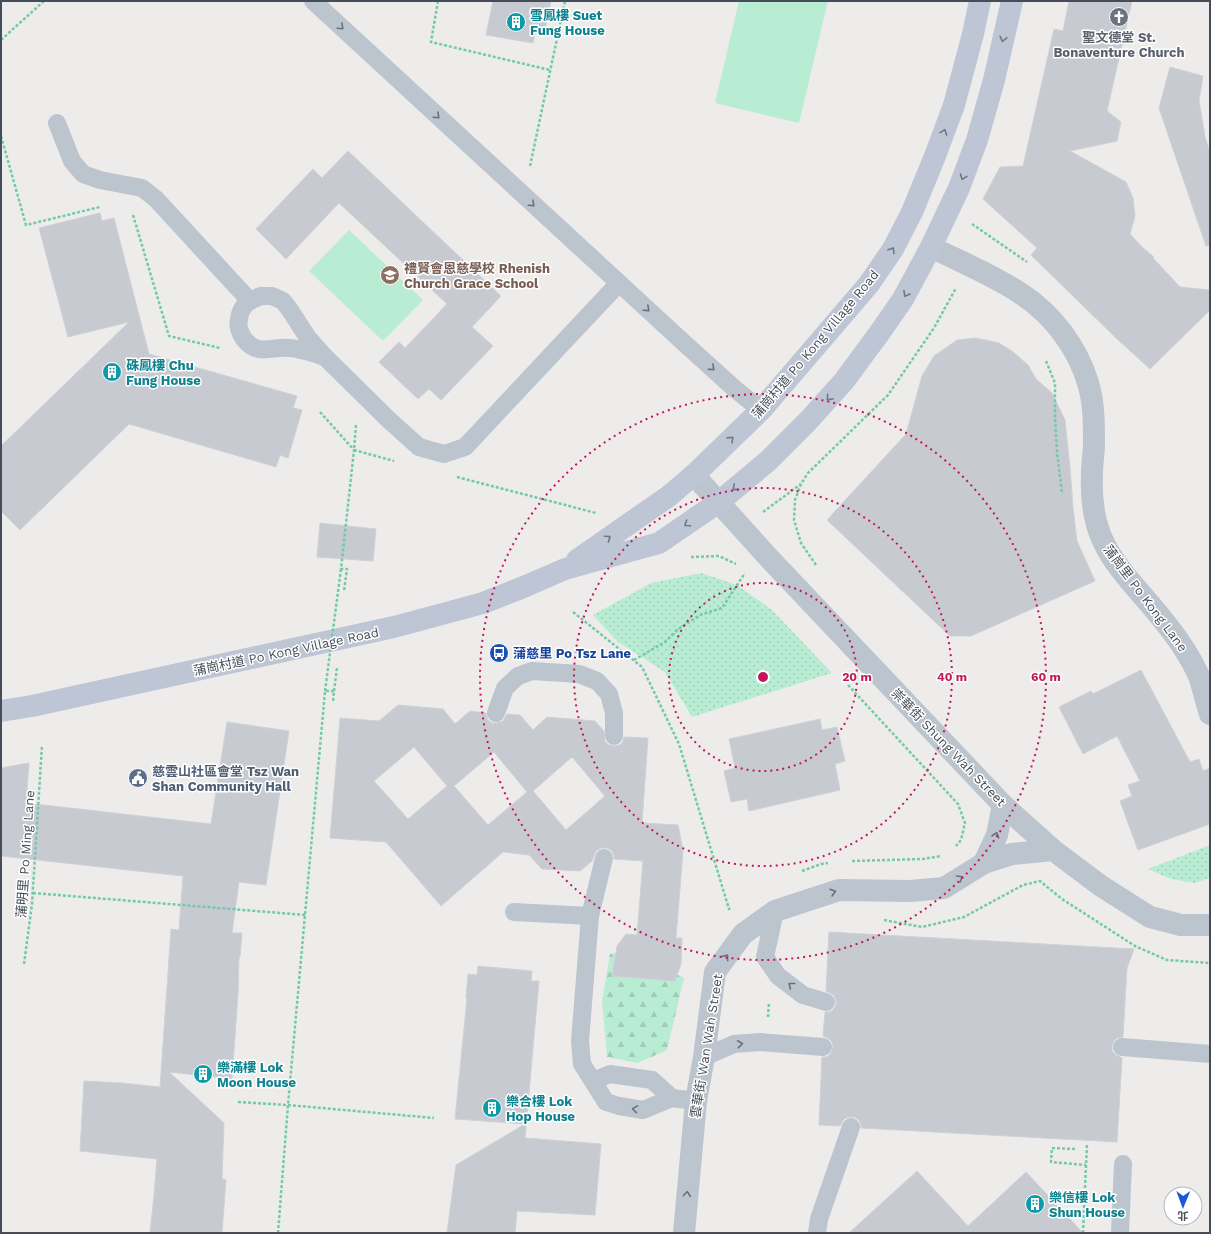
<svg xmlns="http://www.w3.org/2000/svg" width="1211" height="1234" font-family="'Work Sans','Noto Sans TC',sans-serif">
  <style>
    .forest { fill: url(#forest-firs) }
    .park { fill: #b9edd3 }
    .garden { fill: url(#garden-dots) }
    .building { fill: #c8cad1; stroke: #cfd1d7; fill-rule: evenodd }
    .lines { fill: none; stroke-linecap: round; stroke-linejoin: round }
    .path { stroke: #72caa8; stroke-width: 2.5; stroke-dasharray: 3 2; stroke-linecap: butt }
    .service { stroke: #bcc4ce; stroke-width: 18 }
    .minor { stroke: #bcc4ce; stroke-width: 22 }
    .tertiary { stroke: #bcc4ce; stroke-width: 22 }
    .secondary { stroke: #bec6d5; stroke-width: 22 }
    .path-bridge { stroke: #72caa8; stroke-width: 2.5; stroke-dasharray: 3 2; stroke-linecap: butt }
    .oneway { stroke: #68717b }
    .oneway2 { stroke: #6f7784 }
    .ring { fill: none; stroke: #c2185b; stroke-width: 2; stroke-dasharray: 2 4 }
    .labels { text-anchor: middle; stroke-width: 3; stroke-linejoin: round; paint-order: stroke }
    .culture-label { font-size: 13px; font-weight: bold; fill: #0d838f; stroke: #fff; text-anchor: start }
    .worship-label { font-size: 13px; font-weight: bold; fill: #5b616d; stroke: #fff }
    .education-label { font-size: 13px; font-weight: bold; fill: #785e54; stroke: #fff; text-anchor: start }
    .street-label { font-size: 13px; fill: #444d58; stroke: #fff }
    .transit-label { font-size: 13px; font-weight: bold; fill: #164399; stroke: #fff; text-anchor: start }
    .service-label { font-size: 13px; font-weight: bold; fill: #4e5e75; stroke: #fff; text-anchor: start }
    .centre { fill: #c2185b; stroke: #fff; stroke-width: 2 }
    .ring-label { font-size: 12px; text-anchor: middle; font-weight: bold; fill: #c2185b; stroke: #fff; stroke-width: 3; stroke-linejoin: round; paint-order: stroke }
  </style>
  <defs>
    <pattern id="forest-firs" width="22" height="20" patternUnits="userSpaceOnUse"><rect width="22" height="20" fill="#b9edd3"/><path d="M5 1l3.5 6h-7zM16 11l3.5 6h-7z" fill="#a0cdb7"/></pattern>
    <pattern id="garden-dots" width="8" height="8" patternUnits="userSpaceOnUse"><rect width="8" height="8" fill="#b9edd3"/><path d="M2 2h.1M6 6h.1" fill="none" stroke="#a0cdb7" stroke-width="1.8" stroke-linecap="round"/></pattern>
  </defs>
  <rect width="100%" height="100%" fill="#eeeceb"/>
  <path class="forest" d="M634,949L684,978L667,1050L638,1063L607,1057L602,1001L610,954Z"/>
  <g class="park">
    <path d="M739,1H828L799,123L715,103Z"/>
    <path d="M349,230L423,300L383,341L309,271Z"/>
  </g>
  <g class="garden">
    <path d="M701,573L737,585L772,610L832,673L692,717L665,672L618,642L593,615L651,583Z"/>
    <path d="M1210,845V878L1195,883L1171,879L1148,869Z"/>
  </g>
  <g class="building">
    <path d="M493,1H551L544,35L535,33L533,43L486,35Z"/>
    <path d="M1069,1H1132L1107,111L1121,122L1117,141L1070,151L1126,182L1133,198L1135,216L1130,234L1142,247L1154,257L1153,258L1180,287L1210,290V310L1150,369L1116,338L1031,255L1037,248L983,199L1000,167L1023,166L1054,29L1063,31Z"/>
    <path d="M1170,67L1203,76L1199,101L1205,137L1210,153V245L1206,246L1159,108Z"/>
    <path d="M348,151L501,296L472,327L493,346L441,400L429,389L418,399L379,362L399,342L405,348L447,304L339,203L286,259L256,229L313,169L322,178Z"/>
    <path d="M100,213L102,221L114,218L149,354L297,396L293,408L302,410L288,458L280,455L276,467L129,424L20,530L1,511V446L129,322L68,337L39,228Z"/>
    <path d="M976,338L999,343L1012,351L1028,365L1036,379L1052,393L1065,420L1070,468L1073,507L1077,541L1095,581L971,636H950L827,520L906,434L922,376L934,356L957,340Z"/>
    <path d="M320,523L376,529L373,561L317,557Z"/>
    <path d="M1141,670L1190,762L1199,759L1203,771L1210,768V824L1138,850L1120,801L1132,796L1128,785L1140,781L1117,736L1083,754L1059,707L1091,691L1093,694Z"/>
    <path d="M398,705L443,709L455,724L470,711L486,713L488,720L492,723H497L503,721L507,714L520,715L533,730L547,717L595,721L604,731L605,742L609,745L614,746L620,745L623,742L624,737L648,738L642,823L678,825L683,851L676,938H682L681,964L675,981L612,976L617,946L626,934L637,935L643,861L614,859V855L611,850L607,848H601L596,851L592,861L580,871L542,869L529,855L503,852L441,906L386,842L330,838L340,718L379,721ZM414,747L447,786L408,819L374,781ZM494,752L527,792L488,825L454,786ZM572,757L605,796L566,830L533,791Z"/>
    <path d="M820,719L822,730L837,727L845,761L835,764L840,790L749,811L747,799L731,802L724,771L735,768L729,739Z"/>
    <path d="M227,722L289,731L266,885L239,882L232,933H242L240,957H239L238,994L232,1079L169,1072L224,1123L222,1179L226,1180L222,1233H150L154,1195L157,1159L80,1151L84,1081L122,1083L160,1087L171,929L179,930L183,876L1,856V768L29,763L26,803L211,824Z"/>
    <path d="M829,932L1134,949L1127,968L1123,1037L1117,1038L1114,1041L1112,1046V1051L1116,1055L1122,1058L1117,1142L861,1128V1125L859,1120L854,1117H849L844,1119L840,1126L819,1125L822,1057H827L831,1053L833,1047L832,1042L829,1039L823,1036L825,1012H829L833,1010L836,1005V1000L834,995L826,991Z"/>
    <path d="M478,966L532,971L531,981H539L525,1138L601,1144L595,1215L517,1211L515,1233H447L456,1165L525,1124L455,1119L467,998H466L468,974L477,975Z"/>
    <path d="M917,1171L968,1226L1026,1172L1083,1233H849Z"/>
  </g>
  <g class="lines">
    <g class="path">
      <path d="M438,1L431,42L550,70"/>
      <path d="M1,40L44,1"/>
      <path d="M1,136L26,225L100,207"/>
      <path d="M530,166L565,1"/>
      <path d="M133,215L169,336L220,348"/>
      <path d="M972,224L1027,262"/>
      <path d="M1046,361L1055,383V417L1057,452L1062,494"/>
      <path d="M320,412L354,450L341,569H347L344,591"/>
      <path d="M356,425L354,450L394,461"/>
      <path d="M457,477L596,513"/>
      <path d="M763,512L801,484"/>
      <path d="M691,557L719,556L736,564"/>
      <path d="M816,565L801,543L794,520L795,500L801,484L808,473L888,395L934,328L956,288"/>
      <path d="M573,612L642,667L679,744L729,909L730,908"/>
      <path d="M634,660L665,642L677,630L700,615L722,608L745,573"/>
      <path d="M848,685L958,804L965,823L961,840L956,846"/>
      <path d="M334,691L337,668"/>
      <path d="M852,861L923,859L941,856"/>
      <path d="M802,871L821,864L828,863"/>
      <path d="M33,893L305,915"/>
      <path d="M884,920L922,927L964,917L1023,885L1040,881L1062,899L1135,946L1167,960L1210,963"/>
      <path d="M24,964L32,904L42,745"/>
      <path d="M768,1017L769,1002"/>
      <path d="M238,1102L288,1105L434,1118"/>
      <path d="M1075,1149L1052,1148L1051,1162L1086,1165"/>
      <path d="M278,1233L288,1105L325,691H334L333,702"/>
      <path d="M1083,1233L1087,1144"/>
    </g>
    <g class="service">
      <path d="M313,1L683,342L735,389L761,410"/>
      <path d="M57,123L72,161L83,174L100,180L142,188L156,199L249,300"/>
      <path d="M261,296H272L283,301L290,310L308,338L325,357C313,353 302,349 290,348C272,346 258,357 244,339C240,333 237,326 239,319C241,305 248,301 261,296Z"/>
      <path d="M325,357L389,420L419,447L444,454L465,447L619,283"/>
      <path d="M496,713L505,688L518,676L532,671L579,674L597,681L609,694L614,713V736"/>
      <path d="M604,858L590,916L580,1041L582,1064L606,1102L619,1106L643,1110L672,1098L696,1101"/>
      <path d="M775,911L765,957L778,976L803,995L826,1002"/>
      <path d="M514,912L590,916"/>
      <path d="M1122,1047L1210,1054"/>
      <path d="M704,1057L734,1044L760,1042L823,1047"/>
      <path d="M593,1081L610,1074L652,1080L672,1098"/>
      <path d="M817,1233L819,1219L851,1127"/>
      <path d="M1120,1233L1123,1164"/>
    </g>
    <g class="minor">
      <path d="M931,247C961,262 993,275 1020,293C1052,314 1077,346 1088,383C1094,402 1094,423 1094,443C1094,453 1092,463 1092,473C1091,496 1093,520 1103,541C1117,571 1143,594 1163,620C1177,637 1190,656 1199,676C1203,688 1206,702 1210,714"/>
      <path d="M984,863L997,835L1003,805"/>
      <path d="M684,1233L696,1101L704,1057L715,972L743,934L775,911L839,890L910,891L944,888L984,863L1012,854L1053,850"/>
    </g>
    <path class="tertiary" d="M694,475L768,557L1003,805L1053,850L1101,886L1150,917L1181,925H1210"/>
    <g class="secondary">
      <path d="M577,560L669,496L697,472L761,410L869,284L893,249L912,212L935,156L954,105L973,34L980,1"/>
      <path d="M1,711L32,706L394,627L483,603L526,586L565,569L659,543L719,502L768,461L808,421L844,381L878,335L903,299L931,247L959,188L977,140L994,80L1012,1"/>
    </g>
    <path class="path-bridge" d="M325,691L341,569"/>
  </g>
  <defs><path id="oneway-chevron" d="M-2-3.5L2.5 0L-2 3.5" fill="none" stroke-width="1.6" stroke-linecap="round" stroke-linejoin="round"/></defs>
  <g class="oneway">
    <use href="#oneway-chevron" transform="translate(341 27) rotate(43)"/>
    <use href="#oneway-chevron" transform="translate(437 116) rotate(43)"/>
    <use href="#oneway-chevron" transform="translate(532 204) rotate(42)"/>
    <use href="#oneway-chevron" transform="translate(647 309) rotate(42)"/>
    <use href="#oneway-chevron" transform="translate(712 368) rotate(42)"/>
    <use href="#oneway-chevron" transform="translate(996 835) rotate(-71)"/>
    <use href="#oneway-chevron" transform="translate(960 878) rotate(-31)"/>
    <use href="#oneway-chevron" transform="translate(833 892) rotate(-16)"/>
    <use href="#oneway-chevron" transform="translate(726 957) rotate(-54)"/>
    <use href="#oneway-chevron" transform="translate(791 985) rotate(-142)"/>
    <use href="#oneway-chevron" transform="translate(740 1044) rotate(-6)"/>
    <use href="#oneway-chevron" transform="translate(635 1109) rotate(-171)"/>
    <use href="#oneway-chevron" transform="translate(687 1194) rotate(-85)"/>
  </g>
  <g class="oneway2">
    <use href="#oneway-chevron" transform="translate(1003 39) rotate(103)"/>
    <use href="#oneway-chevron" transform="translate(944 132) rotate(-70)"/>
    <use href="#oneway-chevron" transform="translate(963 177) rotate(110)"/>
    <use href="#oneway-chevron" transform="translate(892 250) rotate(-58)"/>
    <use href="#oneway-chevron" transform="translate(906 294) rotate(120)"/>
    <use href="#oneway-chevron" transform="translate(829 398) rotate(131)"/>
    <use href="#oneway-chevron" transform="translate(731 439) rotate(-44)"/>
    <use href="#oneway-chevron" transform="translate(735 488) rotate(140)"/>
    <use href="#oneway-chevron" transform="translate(687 524) rotate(145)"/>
    <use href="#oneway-chevron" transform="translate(608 538) rotate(-35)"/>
  </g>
  <g class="ring">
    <circle cx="763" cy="677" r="94"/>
    <circle cx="763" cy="677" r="189"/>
    <circle cx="763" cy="677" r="283"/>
  </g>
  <defs>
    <g id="church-disc" transform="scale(1)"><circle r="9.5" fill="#6b7280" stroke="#fff"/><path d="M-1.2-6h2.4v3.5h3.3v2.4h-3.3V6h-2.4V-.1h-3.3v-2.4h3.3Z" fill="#fff"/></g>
    <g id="building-disc" transform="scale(1)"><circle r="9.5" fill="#0f9aa8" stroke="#fff"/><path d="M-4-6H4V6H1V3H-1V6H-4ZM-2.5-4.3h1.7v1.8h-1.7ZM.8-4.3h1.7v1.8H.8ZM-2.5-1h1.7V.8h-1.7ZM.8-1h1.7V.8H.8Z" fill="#fff"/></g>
    <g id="school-disc" transform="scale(1)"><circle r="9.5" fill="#8d6e63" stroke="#fff"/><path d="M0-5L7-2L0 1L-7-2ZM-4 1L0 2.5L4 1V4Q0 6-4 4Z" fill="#fff"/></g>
    <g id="bus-disc" transform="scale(1)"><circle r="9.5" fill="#1a4fb4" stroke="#fff"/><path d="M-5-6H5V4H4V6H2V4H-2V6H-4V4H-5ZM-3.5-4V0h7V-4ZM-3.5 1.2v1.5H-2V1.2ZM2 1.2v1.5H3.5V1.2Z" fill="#fff"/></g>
    <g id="civic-disc" transform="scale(1)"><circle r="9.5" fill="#5c6f8a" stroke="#fff"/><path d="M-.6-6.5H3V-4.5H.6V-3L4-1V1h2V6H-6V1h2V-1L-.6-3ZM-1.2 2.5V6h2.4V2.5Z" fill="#fff"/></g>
  </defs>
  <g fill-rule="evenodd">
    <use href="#church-disc" x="1119" y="17"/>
    <use href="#building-disc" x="516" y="22"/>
    <use href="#school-disc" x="390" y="275"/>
    <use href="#building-disc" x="112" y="372"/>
    <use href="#bus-disc" x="499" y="653"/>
    <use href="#civic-disc" x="138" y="778"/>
    <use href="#building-disc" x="203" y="1074"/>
    <use href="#building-disc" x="492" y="1108"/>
    <use href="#building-disc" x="1035" y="1204"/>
  </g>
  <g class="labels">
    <g class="culture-label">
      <text x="530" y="20">雪鳳樓 Suet<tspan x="530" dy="15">Fung House</tspan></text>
      <text x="126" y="370">硃鳳樓 Chu<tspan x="126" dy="15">Fung House</tspan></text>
      <text x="217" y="1072">樂滿樓 Lok<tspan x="217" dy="15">Moon House</tspan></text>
      <text x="506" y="1106">樂合樓 Lok<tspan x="506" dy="15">Hop House</tspan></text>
      <text x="1049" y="1202">樂信樓 Lok<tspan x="1049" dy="15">Shun House</tspan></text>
    </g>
    <g class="worship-label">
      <text x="1119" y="42">聖文德堂 St.<tspan x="1119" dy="15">Bonaventure Church</tspan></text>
    </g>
    <g class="education-label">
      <text x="404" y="273">禮賢會恩慈學校 Rhenish<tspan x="404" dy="15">Church Grace School</tspan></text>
    </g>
    <g class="street-label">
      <text transform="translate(815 344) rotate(-50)" y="5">蒲崗村道 Po Kong Village Road</text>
      <text transform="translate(1146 598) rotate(53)" y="5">蒲崗里 Po Kong Lane</text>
      <text transform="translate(286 651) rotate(-12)" y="5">蒲崗村道 Po Kong Village Road</text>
      <text transform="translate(949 747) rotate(46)" y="5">崇華街 Shung Wah Street</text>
      <text transform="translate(25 854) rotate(-86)" y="5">蒲明里 Po Ming Lane</text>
      <text transform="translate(706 1046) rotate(-81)" y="5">雲華街 Wan Wah Street</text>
    </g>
    <g class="transit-label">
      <text x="513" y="658">蒲慈里 Po Tsz Lane</text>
    </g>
    <g class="service-label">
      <text x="152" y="776">慈雲山社區會堂 Tsz Wan<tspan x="152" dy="15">Shan Community Hall</tspan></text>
    </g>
  </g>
  <circle cx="763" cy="677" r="6" class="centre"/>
  <g class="ring-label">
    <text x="857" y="681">20 m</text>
    <text x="952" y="681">40 m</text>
    <text x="1046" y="681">60 m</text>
  </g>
  <rect width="1211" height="1234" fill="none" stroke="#444d58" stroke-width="4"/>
  <g transform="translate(1183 1206) rotate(181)"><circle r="19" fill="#ffffff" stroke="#b4b8bc"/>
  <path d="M0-3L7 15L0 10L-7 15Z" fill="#1b58d9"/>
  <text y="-6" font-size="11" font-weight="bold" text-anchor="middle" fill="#444d58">北</text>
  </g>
</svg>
